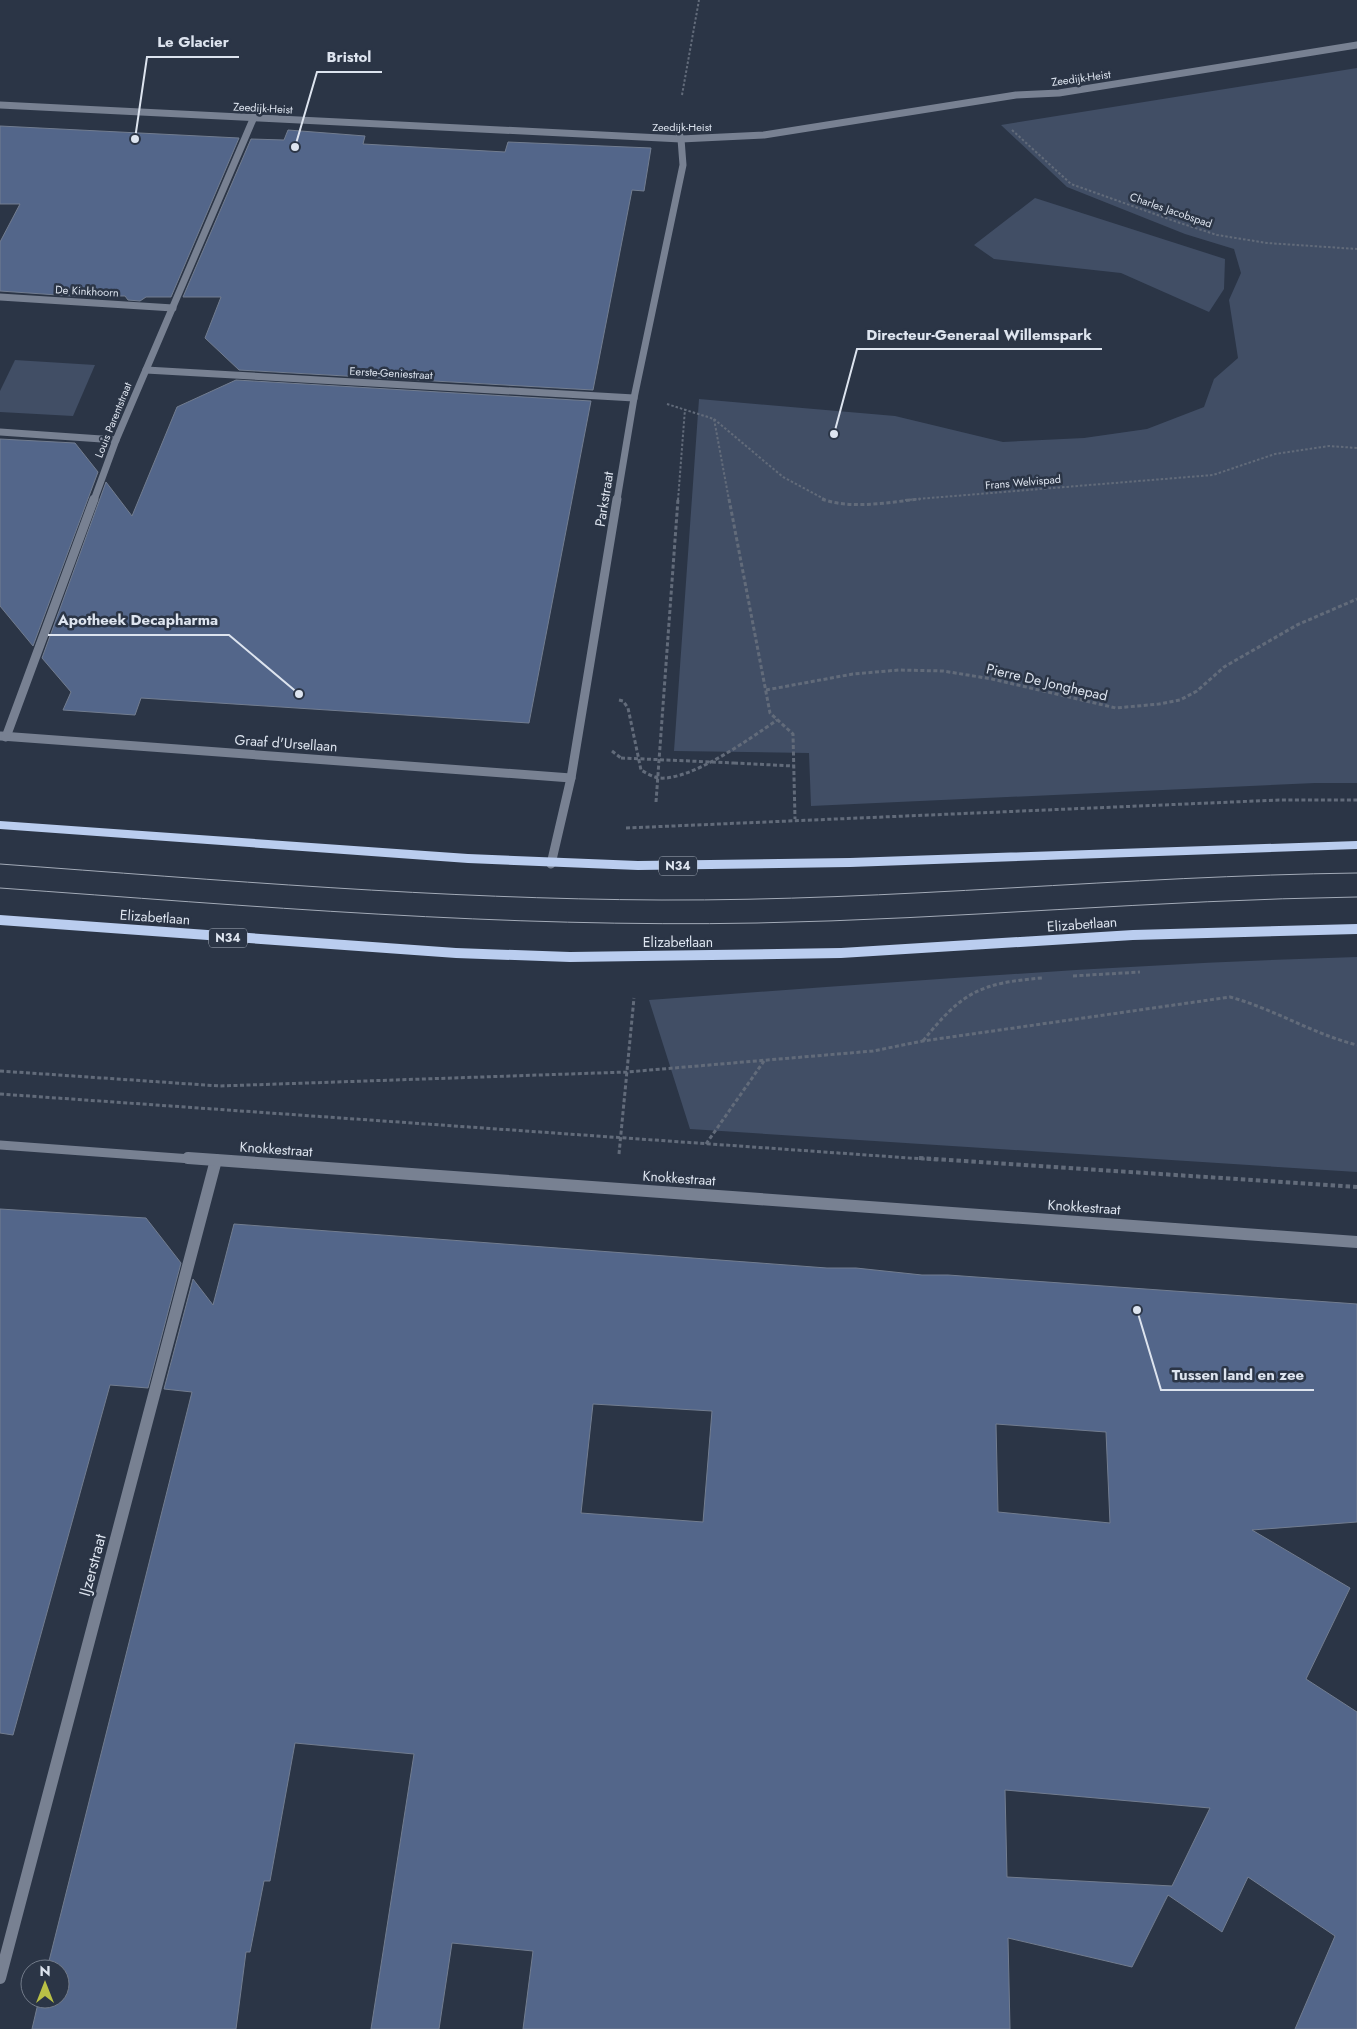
<svg xmlns="http://www.w3.org/2000/svg" width="1357" height="2029" font-family="Jost,sans-serif">
  <style>
    .green { fill: #414e65 }
    .building { fill: #53668a; stroke: #727d90; fill-rule: evenodd }
    .lines { fill: none; stroke-linecap: round; stroke-linejoin: round }
    .path-far2 { stroke: #626b7a; stroke-width: 2; stroke-dasharray: 2.5 2; stroke-linecap: butt }
    .path-far1 { stroke: #626b7a; stroke-width: 3; stroke-dasharray: 4 2.5; stroke-linecap: butt }
    .path { stroke: #626b7a; stroke-width: 4; stroke-dasharray: 4.5 3; stroke-linecap: butt }
    .service { stroke: #788192; stroke-width: 7 }
    .pedestrian { stroke: #788192; stroke-width: 7 }
    .minor-far2 { stroke: #788192; stroke-width: 7 }
    .minor-far1 { stroke: #788192; stroke-width: 9 }
    .minor { stroke: #788192; stroke-width: 12 }
    .tertiary-far1 { stroke: #788192; stroke-width: 9 }
    .tertiary { stroke: #788192; stroke-width: 12 }
    .primary { fill: #bacdef; fill-rule: evenodd }
    .tram { stroke: #a2aab7; stroke-width: 1 }
    .path-bridge { stroke: #626b7a; stroke-width: 3; stroke-dasharray: 4 2.5; stroke-linecap: butt }
    .labels { text-anchor: middle; stroke-width: 5; stroke-linejoin: round; paint-order: stroke }
    .far-street-label { font-size: 11px; fill: #dde4ef; stroke: #2b3546 }
    .shield { fill: #2b3546; stroke: #a8b0bc; stroke-width: 1 }
    .shield-label { font-size: 12px; font-weight: bold; fill: #dde4ef }
    .street-label { font-size: 14px; fill: #dde4ef; stroke: #2b3546 }
    .near-street-label { font-size: 16px; fill: #dde4ef; stroke: #2b3546 }
    .leader { fill: none; stroke: #dde4ef; stroke-width: 2 }
    .callout-dot { fill: #dde4ef; stroke: #2b3546; stroke-width: 2 }
    .callout-label { font-size: 15px; text-anchor: middle; font-weight: bold; fill: #dde4ef; stroke: #2b3546; stroke-width: 5; stroke-linejoin: round; paint-order: stroke }
  </style>
  <rect width="100%" height="100%" fill="#2b3546"/>
  <g class="green">
    <path d="M1357,68V783H1315L811,806L809,753L674,751L699,399L895,416L1003,442L1084,438L1147,429L1204,407L1214,379L1238,358L1229,300L1241,273L1234,249L1185,234L1067,187L1001,125Z"/>
    <path d="M1035,198L1225,259L1224,289L1209,312L1121,273L994,259L974,245Z"/>
    <path d="M15,360L95,365L73,416L0,412V391Z"/>
    <path d="M1357,957V1172L690,1129L649,1000C885,983 1121,964 1357,957Z"/>
  </g>
  <g class="building">
    <path d="M0,126L239,138L171,297H146L140,301L128,300L125,296H72L0,291V242L20,204H0Z"/>
    <path d="M288,130L365,136L363,144L505,152L508,142L651,148L644,191L632,190L593,390L239,370L205,338L221,297H183L251,139L284,140Z"/>
    <path d="M236,380L591,401L529,723L141,698L135,715L63,710L71,692L42,658L106,482L132,516L177,407Z"/>
    <path d="M0,439L75,443L98,472L33,646L0,606Z"/>
    <path d="M0,1209L146,1218L181,1263L148,1388L110,1385L13,1735L0,1733Z"/>
    <path d="M234,1224L827,1268H856L922,1275H948L1357,1304V1522L1252,1530L1350,1588L1306,1679L1357,1712V2029H1295L1335,1936L1248,1877L1222,1932L1168,1895L1132,1967L1008,1938L1010,2029H523L533,1951L452,1943L439,2029H371L414,1754L295,1743L270,1881H264L250,1952H246L236,2029H32L39,1999H60V1969H47L192,1392L164,1389L193,1279L213,1305ZM593,1404L712,1411L703,1522L581,1513ZM996,1424L1106,1432L1110,1523L998,1512ZM1005,1790L1210,1808L1172,1886L1007,1877Z"/>
  </g>
  <g class="lines">
    <g class="path-far2">
      <path d="M682,95L699,0"/>
      <path d="M1012,130L1071,184L1177,222L1217,235L1267,243L1357,249"/>
      <path d="M667,404L714,419L729,500"/>
      <path d="M714,419L783,477L826,500"/>
      <path d="M678,500L685,409"/>
      <path d="M905,500L1213,475L1275,454L1329,446L1357,448"/>
    </g>
    <g class="path-far1">
      <path d="M729,499L770,713L793,734L795,819"/>
      <path d="M822,499C852,510 889,502 920,499"/>
      <path d="M766,690L853,674L899,670L943,671L992,679L1116,708L1159,704L1180,700L1197,691L1224,667L1297,625L1357,599"/>
      <path d="M619,700L623,701L628,708L641,770C646,773 653,777 659,778C691,781 751,738 777,720"/>
      <path d="M612,751L621,758"/>
      <path d="M734,763L793,766"/>
      <path d="M656,802L678,499"/>
      <path d="M626,828L1279,800H1357"/>
      <path d="M1073,976L1140,972"/>
      <path d="M923,1041C962,992 980,983 1042,978"/>
      <path d="M0,1071L220,1086L627,1072L873,1051L923,1041L1230,997C1274,1009 1313,1034 1357,1045"/>
      <path d="M0,1094L938,1160"/>
      <path d="M706,1144L764,1061"/>
      <path d="M619,1154L634,998"/>
    </g>
    <path class="path" d="M919,1158L1357,1187"/>
    <path class="service" d="M677,127L681,139"/>
    <g class="pedestrian">
      <path d="M0,297L173,308"/>
      <path d="M0,432L116,440"/>
    </g>
    <g class="minor-far2">
      <path d="M0,105L681,139L764,135L1016,95L1059,93L1357,45"/>
      <path d="M146,370L634,398"/>
      <path d="M94,500L116,440L254,117"/>
      <path d="M617,500L634,398L683,165L681,139"/>
    </g>
    <g class="minor-far1">
      <path d="M1,736L571,778"/>
      <path d="M6,737L94,499"/>
      <path d="M551,864L571,778L617,499"/>
    </g>
    <path class="minor" d="M0,1978L216,1160"/>
    <path class="tertiary-far1" d="M0,1145L205,1160"/>
    <path class="tertiary" d="M188,1158L1357,1242"/>
    <g class="primary">
      <path d="M0,821L468,854L638,861L850,858L1357,841V849L850,867L638,870L468,863L0,829Z"/>
      <path d="M0,915L456,948L570,952L841,948L1133,930L1357,924V934L1133,940L841,958L570,962L456,958L0,925Z"/>
    </g>
    <g class="tram">
      <path d="M0,864C220,880 440,899 661,900C893,901 1125,876 1357,873"/>
      <path d="M0,888C252,906 504,928 757,923C957,919 1157,900 1357,897"/>
    </g>
    <path class="path-bridge" d="M621,758L734,763"/>
  </g>
  <g class="labels">
    <g class="far-street-label">
      <text transform="translate(1081 78) rotate(-8)" y="4">Zeedijk-Heist</text>
      <text transform="translate(263 108) rotate(3)" y="4">Zeedijk-Heist</text>
      <text x="682" y="131">Zeedijk-Heist</text>
      <text transform="translate(1171 210) rotate(19)" y="4">Charles Jacobspad</text>
      <text transform="translate(87 291) rotate(3)" y="4">De Kinkhoorn</text>
      <text transform="translate(391 373) rotate(3)" y="4">Eerste-Geniestraat</text>
      <text transform="translate(113 420) rotate(-68)" y="4">Louis Parentstraat</text>
      <text transform="translate(1023 482) rotate(-5)" y="4">Frans Welvispad</text>
    </g>
    <g class="shield">
      <rect x="659" y="856.5" width="38" height="19" rx="4"/>
      <rect x="209" y="928.5" width="38" height="19" rx="4"/>
    </g>
    <g class="shield-label">
      <text x="678" y="870">N34</text>
      <text x="228" y="942">N34</text>
    </g>
    <g class="street-label">
      <text transform="translate(604 499) rotate(-81)" y="5">Parkstraat</text>
      <text transform="translate(1047 682) rotate(13)" y="5">Pierre De Jonghepad</text>
      <text transform="translate(286 743) rotate(4)" y="5">Graaf d'Ursellaan</text>
      <text transform="translate(155 917) rotate(4)" y="5">Elizabetlaan</text>
      <text transform="translate(1082 924) rotate(-4)" y="5">Elizabetlaan</text>
      <text x="678" y="947">Elizabetlaan</text>
      <text transform="translate(276 1149) rotate(4)" y="5">Knokkestraat</text>
      <text transform="translate(679 1178) rotate(4)" y="5">Knokkestraat</text>
      <text transform="translate(1084 1207) rotate(4)" y="5">Knokkestraat</text>
    </g>
    <g class="near-street-label">
      <text transform="translate(92 1565) rotate(-75)" y="6">IJzerstraat</text>
    </g>
  </g>
  <path class="leader" d="M135 139L147 57H239M295 147L317 72H382M834 434L857 349H1102M299 694L229 635H48M1137 1310L1161 1390H1314"/>
  <g class="callout-dot">
    <circle cx="135" cy="139" r="5"/>
    <circle cx="295" cy="147" r="5"/>
    <circle cx="834" cy="434" r="5"/>
    <circle cx="299" cy="694" r="5"/>
    <circle cx="1137" cy="1310" r="5"/>
  </g>
  <g class="callout-label">
    <text x="193" y="47">Le Glacier</text>
    <text x="349" y="62">Bristol</text>
    <text x="979" y="340">Directeur-Generaal Willemspark</text>
    <text x="138" y="625">Apotheek Decapharma</text>
    <text x="1238" y="1380">Tussen land en zee</text>
  </g>
  <g transform="translate(45 1984)"><circle r="24" fill="#2b3546" stroke="#727b8a"/>
  <path d="M0-4L9 19L0 12L-9 19Z" fill="#b9c046"/>
  <text y="-8" font-size="14" font-weight="bold" text-anchor="middle" fill="#dde4ef">N</text>
  </g>
</svg>
